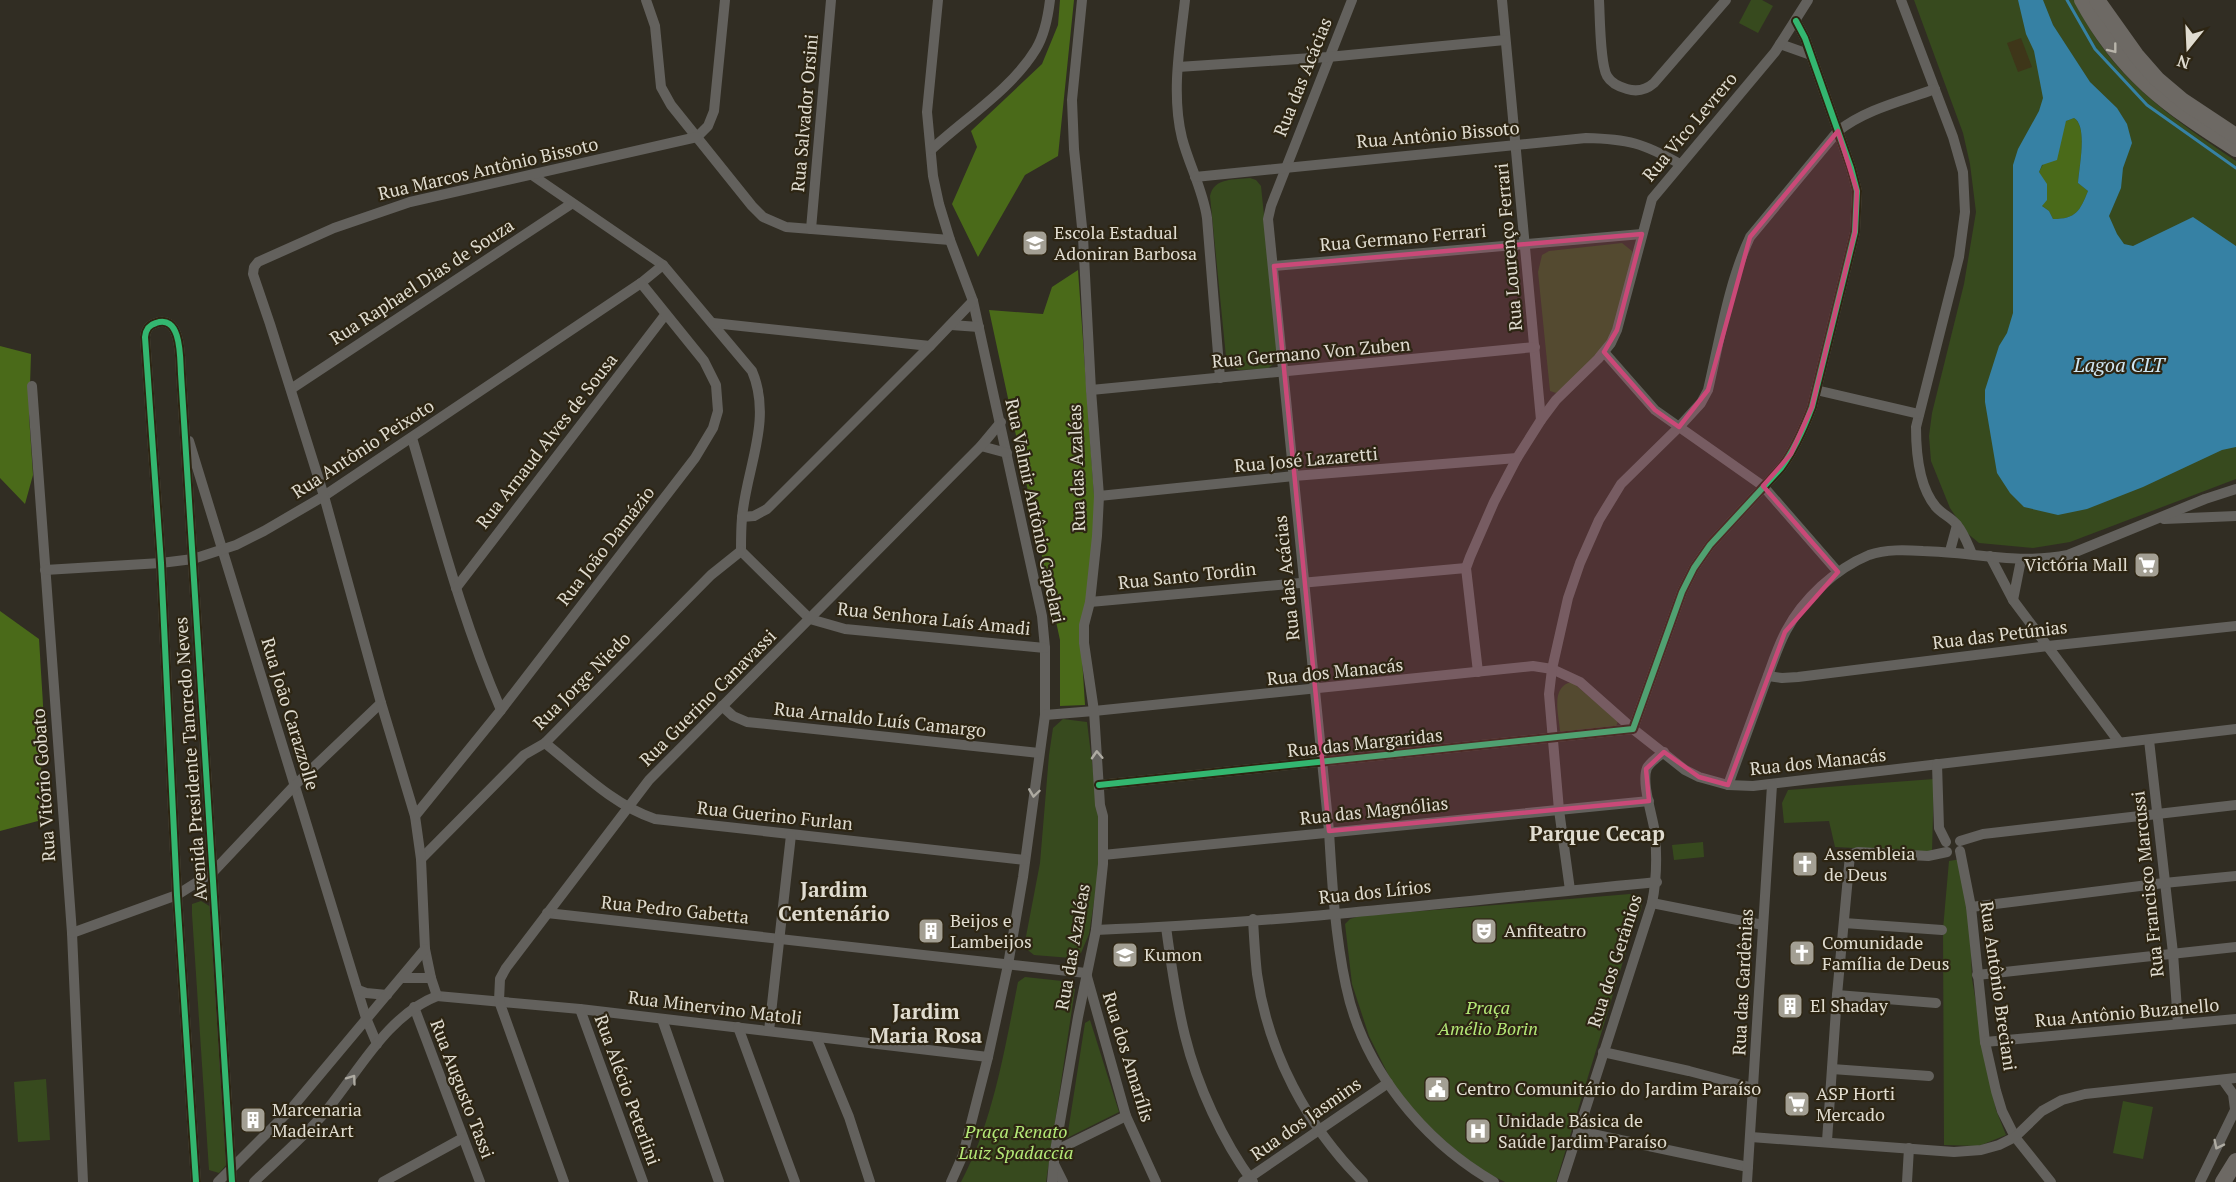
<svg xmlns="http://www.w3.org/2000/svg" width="2236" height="1182" font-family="'PT Serif',serif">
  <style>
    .green { fill: #374a1e }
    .forest { fill: #4a6a19 }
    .sand { fill: #3e3619 }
    .water { fill: #3681a4; fill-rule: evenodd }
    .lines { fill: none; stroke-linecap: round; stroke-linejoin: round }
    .stream { stroke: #3681a4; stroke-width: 3 }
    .street { stroke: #63615d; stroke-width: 10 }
    .primary { stroke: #6d6964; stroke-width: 16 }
    .cycleway-casing { stroke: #2d2513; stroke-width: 10 }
    .cycleway { stroke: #33b770; stroke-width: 6 }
    .oneway { stroke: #b8b4aa }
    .oneway2 { stroke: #aeaba2 }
    .marked { fill: #ca4978; fill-opacity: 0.2; stroke: #ca4978; stroke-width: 4.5; stroke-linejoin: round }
    .labels { text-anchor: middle; stroke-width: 4.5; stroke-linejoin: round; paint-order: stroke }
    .street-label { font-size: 18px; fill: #e0dcd0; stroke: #2d2513 }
    .poi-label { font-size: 18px; fill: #e0dcd0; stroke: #2d2513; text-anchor: start }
    .park-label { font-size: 18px; font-style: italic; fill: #b4e977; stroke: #2d2513 }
    .water-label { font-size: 20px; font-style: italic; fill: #cfe6f3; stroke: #2d2513 }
    .quarter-label { font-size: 21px; font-weight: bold; fill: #e0dcd0; stroke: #2d2513 }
  </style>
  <rect width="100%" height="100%" fill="#312d23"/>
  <g class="green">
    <path d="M1751,0H1762L1773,6L1758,33L1739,23Z"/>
    <path d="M1914,0H2074C2111,77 2167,115 2236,161V479L2070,542L2033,548L1979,543L1967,533L1950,508L1931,461L1929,436L1932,413L1964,284L1976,212L1970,164L1963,133Z"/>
    <path d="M1250,178L1256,180L1261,186L1278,352L1275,363L1267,369L1239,370L1230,366L1226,357L1210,196C1214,177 1235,180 1250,178Z"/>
    <path d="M1622,243L1632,251V258L1611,339L1562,390L1556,393L1550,391L1538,272L1542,255L1549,251Z"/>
    <path d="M1568,683H1573L1618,721L1616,727L1564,733L1560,731C1559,715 1551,690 1568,683Z"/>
    <path d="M1063,719L1087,722L1100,827L1098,876L1089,934L1081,953L1071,958L1034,955L1024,947L1040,863L1049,755L1053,728Z"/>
    <path d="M1934,779L1932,852L1835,847L1829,821L1784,823L1782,803L1788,790Z"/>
    <path d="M1703,842L1704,857L1674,860L1672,845Z"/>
    <path d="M1961,859L1969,908L1972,979L1984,1050L1996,1110L2006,1135L1979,1146L1944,1145L1943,929L1949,861Z"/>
    <path d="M1630,894L1642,901L1641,910L1632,932L1556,1182H1505L1489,1174L1463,1157L1402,1102L1369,1036L1352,984L1345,924L1350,919L1360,916Z"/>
    <path d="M201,901L211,907L228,1163L219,1173L209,1170L192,914V904Z"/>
    <path d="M1025,977L1062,981L1075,989L1046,1182H961C993,1122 1005,1048 1018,982Z"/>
    <path d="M1090,1020L1119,1112L1067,1138L1085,1023Z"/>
    <path d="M46,1079L50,1140L18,1142L14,1082Z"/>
    <path d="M2123,1101L2153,1107L2143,1159L2113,1153Z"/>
  </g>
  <g class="forest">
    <path d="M1060,0H1074L1058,156L1025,175L978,257L952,204L977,147L971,131L1042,64L1058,25Z"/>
    <path d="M2074,118C2088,127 2079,167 2078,183L2088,191C2080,211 2076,219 2053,219L2049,211L2041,205L2039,172L2066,121Z"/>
    <path d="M1078,270L1097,537L1088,602L1080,627L1085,705L1060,706V640L989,310L1043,314L1052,287Z"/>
    <path d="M0,346L31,354L29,416L33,475L25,504L0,478Z"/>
    <path d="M0,611L39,639L44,721L38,821L0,831Z"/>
  </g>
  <path class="sand" d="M2021,38L2032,67L2018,72L2007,43Z"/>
  <path class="water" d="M2018,0H2043L2053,25L2090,82L2117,108L2127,124L2132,143L2123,168L2121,188L2109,216L2117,234L2124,244L2133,246L2193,217L2236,246V447L2222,450L2143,487L2087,509L2058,515L2024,507L2010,493L1997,473L1985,402V390L1999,346L2007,333L2013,313V165L2018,149L2039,111L2043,98L2034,51L2026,34ZM2074,118C2088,126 2079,167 2078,183L2088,191C2080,211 2076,219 2053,219L2049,211L2042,206L2047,200V184L2039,172L2042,165L2057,160L2066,121Z"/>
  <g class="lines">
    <path class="stream" d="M2067,0L2095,49L2147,105L2236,168"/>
    <g class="street">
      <path d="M646,0L655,26L661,87L671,105L752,206L763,217L786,227L950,240"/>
      <path d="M938,0L927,112L933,176L939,204L950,240L973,301L1042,616L1045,648V715L1023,877L1008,965L988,1057L963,1155L951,1182"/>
      <path d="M1185,0C1180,45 1171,93 1182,138C1189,165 1203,190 1207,218L1220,378"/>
      <path d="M1352,0L1271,206L1268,219L1329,831C1332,883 1335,935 1346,986C1363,1068 1423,1141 1494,1182"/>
      <path d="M1502,0L1541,420"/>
      <path d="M1599,0C1600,17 1600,63 1607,76C1611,83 1620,87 1627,89C1637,92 1646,90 1654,83L1726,0"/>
      <path d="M1901,0L1953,137L1963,172L1965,212L1959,257L1916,427C1916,452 1919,487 1936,507C1942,514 1952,518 1957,525C1964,533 1968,545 1972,554"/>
      <path d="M1780,44L1811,55"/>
      <path d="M1178,67L1328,57L1505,40"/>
      <path d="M697,137L708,126L714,111L725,0"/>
      <path d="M931,150C964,119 1012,89 1036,49C1045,34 1048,17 1050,0"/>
      <path d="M532,175L663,265L752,371C773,420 746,469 742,518C741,529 741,540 741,551"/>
      <path d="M1195,177L1586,138C1628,139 1643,143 1680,164"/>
      <path d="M811,229L831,0"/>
      <path d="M1274,266L1642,234"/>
      <path d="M713,323L930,346"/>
      <path d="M951,325L979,327"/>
      <path d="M1604,352L1655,410L1763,486L1838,572"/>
      <path d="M32,386L72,933L83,1182"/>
      <path d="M291,389L571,204"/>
      <path d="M1091,390L1535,347"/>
      <path d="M1816,390L1919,414"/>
      <path d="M412,438C439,530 463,623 501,710"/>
      <path d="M189,441L366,1018L377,1044"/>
      <path d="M981,446L1007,453"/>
      <path d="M1099,496L1294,476L1517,458"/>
      <path d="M742,517L754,516L767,509L930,346L973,301"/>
      <path d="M2164,519L2236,516"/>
      <path d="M741,551L810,619L845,629L1045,648"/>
      <path d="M1950,551L1957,525"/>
      <path d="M1990,556L2013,600L2119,742"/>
      <path d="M45,570L161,563L193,559L236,545L264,531L324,496L641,283L663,265"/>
      <path d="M456,588L665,315"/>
      <path d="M2013,600L2021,560"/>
      <path d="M1090,602L1466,568"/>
      <path d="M1478,672L1466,568L1470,557L1494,502L1517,458L1541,420L1556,400L1598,359L1611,343L1617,330L1652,199L1775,52L1808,0"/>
      <path d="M1768,676L1782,678L1798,677L2048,646L2236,626"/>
      <path d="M722,706L733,716L747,722L1039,753"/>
      <path d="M1045,715L1094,711L1533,666L1552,669L1580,682L1633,729L1685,770L1699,777L1728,785L1753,786L2236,729"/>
      <path d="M2149,740L2173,953L2178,1024"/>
      <path d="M545,743C579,770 613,805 655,819L1025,860"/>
      <path d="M1937,764L1939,828L1946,842"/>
      <path d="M1099,785L1633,729L1682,592L1694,568L1710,545L1781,468C1795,449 1804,428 1812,407L1855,232L1857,191L1851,168L1805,38L1796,21"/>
      <path d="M1728,785C1740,752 1752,719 1764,686C1771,668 1777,648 1786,631C1803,599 1835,569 1869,555C1886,549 1906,550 1923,551C1973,552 2018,565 2068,555L2205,499L2236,489"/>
      <path d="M415,816L501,710L695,458L713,428L718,411L716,385L704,361L641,283"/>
      <path d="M1960,841L1983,834L2236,805"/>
      <path d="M1960,851L1971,907L1985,1042L1996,1091L2002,1111L2015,1137L2051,1182"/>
      <path d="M1103,855L1649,801"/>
      <path d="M421,859L524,755L545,743L711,575L741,551"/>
      <path d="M1570,890L1559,810L1549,694L1552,669L1568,598L1580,563L1599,520L1621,484L1679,427L1701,403L1708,390C1720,339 1728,284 1750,237L1838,131C1866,109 1902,101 1935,89"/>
      <path d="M1652,903L1763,925"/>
      <path d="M1971,907L2164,883L2236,876"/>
      <path d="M547,913L1086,973L1126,1116L1156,1182"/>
      <path d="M1253,919C1254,937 1255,956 1257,974C1268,1053 1307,1126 1363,1182"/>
      <path d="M1844,923L1942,930"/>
      <path d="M1166,927C1171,964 1176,1000 1185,1036C1197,1085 1223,1142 1253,1182"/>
      <path d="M1096,930C1283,923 1470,900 1657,882"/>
      <path d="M72,933L177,895L213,872L295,785L381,703"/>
      <path d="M1977,975L2236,947"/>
      <path d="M431,978L425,949L421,859L415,816L381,703L324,496L270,324L253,274L254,267L258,262L334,228L410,202L697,137"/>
      <path d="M358,990L366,993L387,995"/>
      <path d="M1837,995L1936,1003"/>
      <path d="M437,996L580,1009L988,1057"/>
      <path d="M414,1007L480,1182"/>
      <path d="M580,1009L643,1182"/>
      <path d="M662,1019L719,1182"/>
      <path d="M738,1027L795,1182"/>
      <path d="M769,1031L791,835"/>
      <path d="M816,1037L849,1117L870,1182"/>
      <path d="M1985,1042L2236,1019"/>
      <path d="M1603,1052L1689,1071L1753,1088"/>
      <path d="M1832,1069L1929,1076"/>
      <path d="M2223,1080L2233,1094L2235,1109"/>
      <path d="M1578,1131L1748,1167"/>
      <path d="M1751,1137L1954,1152L1981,1150L1999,1145L2015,1137L2042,1111L2062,1100L2085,1094L2236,1078"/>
      <path d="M1827,1141L1837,995L1850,855L1858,852L1928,856L1947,852"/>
      <path d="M1055,1151L1126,1116"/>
      <path d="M1054,1164L1063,1182"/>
      <path d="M196,1182L177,895L161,563L145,337C146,329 149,325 156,323C182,314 180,359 181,374L232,1182"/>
      <path d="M218,1182L291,1109L425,949"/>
      <path d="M254,1182C276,1161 300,1140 321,1117C357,1076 384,1017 437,996L431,978H403"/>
      <path d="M383,1182L463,1138"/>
      <path d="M564,1182L499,1001L500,979L506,968L649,780L981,446L1001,422"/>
      <path d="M1052,1182L1055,1151L1078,1017L1096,930L1103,864V816L1100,805L1094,711L1084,643V625L1090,602L1097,536L1099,496L1091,390L1083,237L1074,149L1072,100L1082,0"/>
      <path d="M1243,1182L1388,1083"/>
      <path d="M1562,1182L1652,903C1657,879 1657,857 1655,833C1653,817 1641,783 1647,768C1650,762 1658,757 1664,752"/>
      <path d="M1747,1182L1772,785"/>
      <path d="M1907,1182L1909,1148"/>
      <path d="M2200,1182L2236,1108"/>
    </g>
    <g class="primary">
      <path d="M2082,0C2122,74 2167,105 2236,149"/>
      <path d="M2097,0L2136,55L2157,79L2183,101L2236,136"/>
      <path d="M2223,1182L2236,1161"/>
    </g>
    <g class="cycleway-casing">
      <g id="cycleway">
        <path d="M1099,785L1633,729L1682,592L1694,568L1710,545L1781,468C1795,449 1804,428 1812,407L1855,232L1857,191L1851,168L1805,38L1796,21"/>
        <path d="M196,1182L177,895L161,563L145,337C146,329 149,325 156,323C182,314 180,359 181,374L232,1182"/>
      </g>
    </g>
    <use href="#cycleway" class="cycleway"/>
  </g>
  <defs><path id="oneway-chevron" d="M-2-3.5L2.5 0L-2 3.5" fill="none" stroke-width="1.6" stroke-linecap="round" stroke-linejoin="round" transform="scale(1.5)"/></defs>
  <use class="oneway" href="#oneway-chevron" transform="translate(2113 49) rotate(52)"/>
  <g class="oneway2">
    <use href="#oneway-chevron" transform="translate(1097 755) rotate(-93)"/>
    <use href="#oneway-chevron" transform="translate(1034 793) rotate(98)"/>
    <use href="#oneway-chevron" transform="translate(352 1079) rotate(-54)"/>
    <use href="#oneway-chevron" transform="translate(2218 1145) rotate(116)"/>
  </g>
  <path class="marked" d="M1838,131L1857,191L1855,232L1812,407L1791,454L1763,486L1838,572L1785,632L1728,785L1699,777L1664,752L1646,769L1649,801L1329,831L1274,266L1642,234L1617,330L1604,352L1655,410L1679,427L1708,390L1750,237Z"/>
  <defs>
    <g id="school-square" transform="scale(1.35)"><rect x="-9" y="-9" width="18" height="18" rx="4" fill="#a39f93" stroke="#2d2513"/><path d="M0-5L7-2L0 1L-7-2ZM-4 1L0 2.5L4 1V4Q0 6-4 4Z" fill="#fff"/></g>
    <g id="supermarket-square" transform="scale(1.35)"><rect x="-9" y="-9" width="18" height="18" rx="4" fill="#a39f93" stroke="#2d2513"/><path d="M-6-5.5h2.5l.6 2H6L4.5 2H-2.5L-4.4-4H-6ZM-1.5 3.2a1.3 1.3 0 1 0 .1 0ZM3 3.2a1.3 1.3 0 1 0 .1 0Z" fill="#fff"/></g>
    <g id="church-square" transform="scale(1.35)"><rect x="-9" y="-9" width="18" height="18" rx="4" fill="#a39f93" stroke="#2d2513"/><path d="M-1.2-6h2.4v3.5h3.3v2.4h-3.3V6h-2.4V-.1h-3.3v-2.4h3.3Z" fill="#fff"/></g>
    <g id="building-square" transform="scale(1.35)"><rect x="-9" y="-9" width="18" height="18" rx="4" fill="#a39f93" stroke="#2d2513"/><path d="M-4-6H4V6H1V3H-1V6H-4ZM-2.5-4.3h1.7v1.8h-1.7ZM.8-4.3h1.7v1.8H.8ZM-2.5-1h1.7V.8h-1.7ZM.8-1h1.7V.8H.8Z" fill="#fff"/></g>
    <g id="theatre-square" transform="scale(1.35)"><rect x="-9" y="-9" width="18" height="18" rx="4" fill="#a39f93" stroke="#2d2513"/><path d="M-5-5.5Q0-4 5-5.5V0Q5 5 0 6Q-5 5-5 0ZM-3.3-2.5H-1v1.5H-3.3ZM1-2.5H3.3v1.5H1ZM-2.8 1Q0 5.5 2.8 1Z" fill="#fff"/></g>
    <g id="civic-square" transform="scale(1.35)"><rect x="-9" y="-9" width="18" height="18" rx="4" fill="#a39f93" stroke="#2d2513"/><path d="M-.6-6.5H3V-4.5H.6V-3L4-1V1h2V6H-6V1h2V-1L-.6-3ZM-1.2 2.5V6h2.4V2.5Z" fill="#fff"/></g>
    <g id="hospital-square" transform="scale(1.35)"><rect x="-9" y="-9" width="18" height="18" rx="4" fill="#a39f93" stroke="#2d2513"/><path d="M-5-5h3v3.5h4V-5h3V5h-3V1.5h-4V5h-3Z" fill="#fff"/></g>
  </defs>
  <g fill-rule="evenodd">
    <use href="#school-square" x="1035" y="243"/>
    <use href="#supermarket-square" x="2147" y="565"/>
    <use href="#church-square" x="1805" y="864"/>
    <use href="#building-square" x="931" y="931"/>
    <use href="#theatre-square" x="1484" y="931"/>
    <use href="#church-square" x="1802" y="953"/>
    <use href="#school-square" x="1125" y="955"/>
    <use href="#building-square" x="1790" y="1006"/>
    <use href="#civic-square" x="1437" y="1089"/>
    <use href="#supermarket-square" x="1797" y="1104"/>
    <use href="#building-square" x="253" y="1120"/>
    <use href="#hospital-square" x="1478" y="1131"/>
  </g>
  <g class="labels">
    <g class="street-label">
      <text transform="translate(1303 77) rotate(-68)" y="6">Rua das Acácias</text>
      <text transform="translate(805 113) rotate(-85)" y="6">Rua Salvador Orsini</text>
      <text transform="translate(1690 127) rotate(-50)" y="6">Rua Vico Levrero</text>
      <text transform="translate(1438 135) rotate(-5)" y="6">Rua Antônio Bissoto</text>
      <text transform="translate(488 169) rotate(-13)" y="6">Rua Marcos Antônio Bissoto</text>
      <text transform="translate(1403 238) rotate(-5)" y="6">Rua Germano Ferrari</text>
      <text transform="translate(1509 247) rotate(-95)" y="6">Rua Lourenço Ferrari</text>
      <text transform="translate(422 282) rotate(-33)" y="6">Rua Raphael Dias de Souza</text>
      <text transform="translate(1311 353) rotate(-5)" y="6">Rua Germano Von Zuben</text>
      <text transform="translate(547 441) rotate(-52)" y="6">Rua Arnaud Alves de Sousa</text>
      <text transform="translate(363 449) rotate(-33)" y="6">Rua Antônio Peixoto</text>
      <text transform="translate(1306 460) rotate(-5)" y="6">Rua José Lazaretti</text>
      <text transform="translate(1077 468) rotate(-92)" y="6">Rua das Azaléas</text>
      <text transform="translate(1035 511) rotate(78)" y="6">Rua Valmir Antônio Capelari</text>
      <text transform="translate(606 546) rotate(-52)" y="6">Rua João Damázio</text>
      <text transform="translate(1187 576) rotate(-6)" y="6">Rua Santo Tordin</text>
      <text transform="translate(1287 578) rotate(-96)" y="6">Rua das Acácias</text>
      <text transform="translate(934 619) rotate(6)" y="6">Rua Senhora Laís Amadi</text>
      <text transform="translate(2000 635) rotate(-7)" y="6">Rua das Petúnias</text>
      <text transform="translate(1335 672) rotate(-6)" y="6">Rua dos Manacás</text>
      <text transform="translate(582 681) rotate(-45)" y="6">Rua Jorge Niedo</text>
      <text transform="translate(708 698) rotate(-45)" y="6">Rua Guerino Canavassi</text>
      <text transform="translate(290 714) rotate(73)" y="6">Rua João Carazzolle</text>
      <text transform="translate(880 720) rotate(6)" y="6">Rua Arnaldo Luís Camargo</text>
      <text transform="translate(1365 743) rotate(-6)" y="6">Rua das Margaridas</text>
      <text transform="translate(191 759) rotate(-94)" y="6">Avenida Presidente Tancredo Neves</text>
      <text transform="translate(1818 762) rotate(-6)" y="6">Rua dos Manacás</text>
      <text transform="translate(44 785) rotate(-94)" y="6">Rua Vitório Gobato</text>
      <text transform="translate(1374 811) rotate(-6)" y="6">Rua das Magnólias</text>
      <text transform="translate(775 816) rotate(6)" y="6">Rua Guerino Furlan</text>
      <text transform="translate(2148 884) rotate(-96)" y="6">Rua Francisco Marcussi</text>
      <text transform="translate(1375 892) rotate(-6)" y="6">Rua dos Lírios</text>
      <text transform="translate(675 910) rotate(6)" y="6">Rua Pedro Gabetta</text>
      <text transform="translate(1073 947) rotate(-80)" y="6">Rua das Azaléas</text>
      <text transform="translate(1615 961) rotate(-72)" y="6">Rua dos Gerânios</text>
      <text transform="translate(1743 982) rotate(-87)" y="6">Rua das Gardênias</text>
      <text transform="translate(1998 986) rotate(82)" y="6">Rua Antônio Breciani</text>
      <text transform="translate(715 1008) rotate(7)" y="6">Rua Minervino Matoli</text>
      <text transform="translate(2127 1013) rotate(-5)" y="6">Rua Antônio Buzanello</text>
      <text transform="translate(1128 1057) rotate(73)" y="6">Rua dos Amarílis</text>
      <text transform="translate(462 1089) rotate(69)" y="6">Rua Augusto Tassi</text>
      <text transform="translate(627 1090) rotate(70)" y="6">Rua Alécio Peterlini</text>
      <text transform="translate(1306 1119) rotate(-35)" y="6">Rua dos Jasmins</text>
    </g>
    <g class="poi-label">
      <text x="1054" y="239">Escola Estadual<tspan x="1054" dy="21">Adoniran Barbosa</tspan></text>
      <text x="2128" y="571" text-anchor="end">Victória Mall</text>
      <text x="1824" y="860">Assembleia<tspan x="1824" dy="21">de Deus</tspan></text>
      <text x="950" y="927">Beijos e<tspan x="950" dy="21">Lambeijos</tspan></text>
      <text x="1504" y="937">Anfiteatro</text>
      <text x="1822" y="949">Comunidade<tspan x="1822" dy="21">Família de Deus</tspan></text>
      <text x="1144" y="961">Kumon</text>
      <text x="1810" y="1012">El Shaday</text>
      <text x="1456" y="1095">Centro Comunitário do Jardim Paraíso</text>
      <text x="1816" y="1100">ASP Horti<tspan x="1816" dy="21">Mercado</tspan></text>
      <text x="272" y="1116">Marcenaria<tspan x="272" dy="21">MadeirArt</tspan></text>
      <text x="1498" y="1127">Unidade Básica de<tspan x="1498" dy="21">Saúde Jardim Paraíso</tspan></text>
    </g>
    <g class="park-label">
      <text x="1488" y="1014">Praça<tspan x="1488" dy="21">Amélio Borin</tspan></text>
      <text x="1016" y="1138">Praça Renato<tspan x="1016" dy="21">Luiz Spadaccia</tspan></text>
    </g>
    <g class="water-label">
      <text x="2119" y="372">Lagoa CLT</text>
    </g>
    <g class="quarter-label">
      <text x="1597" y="841">Parque Cecap</text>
      <text x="834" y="897">Jardim<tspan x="834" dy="24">Centenário</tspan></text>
      <text x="926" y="1019">Jardim<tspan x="926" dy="24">Maria Rosa</tspan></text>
    </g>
  </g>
  <g transform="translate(2188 48) rotate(198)" stroke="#2d2513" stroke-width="4.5" paint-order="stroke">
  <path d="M0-4.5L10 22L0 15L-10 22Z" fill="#e0dcd0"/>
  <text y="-9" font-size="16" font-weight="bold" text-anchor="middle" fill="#e0dcd0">N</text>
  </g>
</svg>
